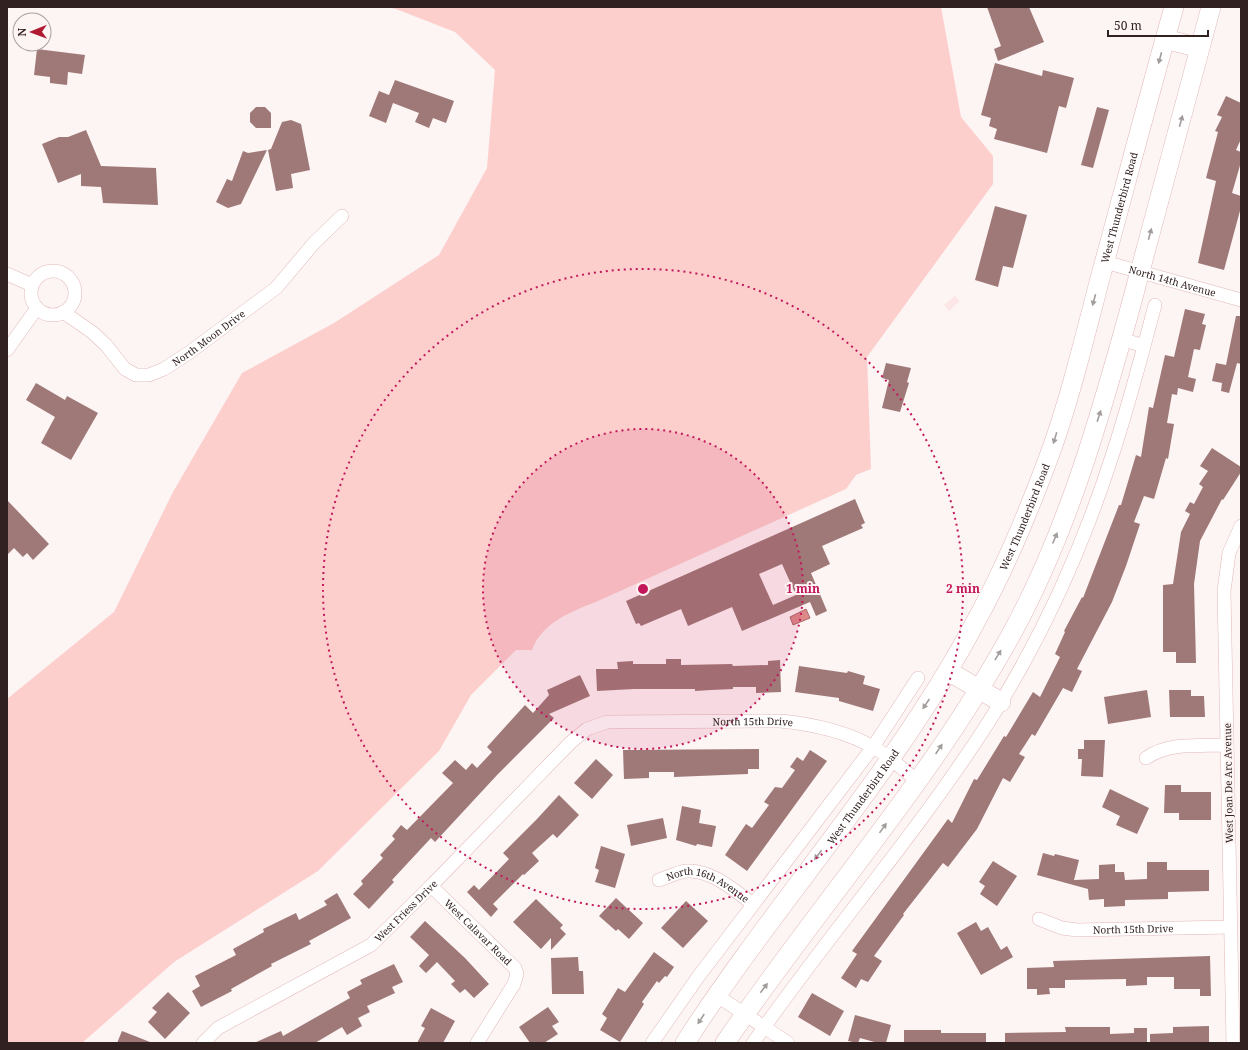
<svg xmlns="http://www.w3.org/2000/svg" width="1248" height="1050" font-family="'Noto Serif',serif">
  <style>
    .built { fill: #fce7e6 }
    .green { fill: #fccfcd }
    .water { fill: #dc8988; stroke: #a96a69 }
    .building { fill: #9f7978; fill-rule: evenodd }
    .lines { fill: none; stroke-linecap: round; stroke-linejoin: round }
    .minor-casing { stroke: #e3b9b8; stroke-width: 14 }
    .secondary-casing { stroke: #e3b9b8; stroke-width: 20 }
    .minor { stroke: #fff; stroke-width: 13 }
    .secondary { stroke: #fff; stroke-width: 19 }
    .oneway { fill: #a29c9b }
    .ring { fill: none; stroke: #c2185b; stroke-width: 2; stroke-dasharray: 2 4 }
    .labels { text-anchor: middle; stroke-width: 4; stroke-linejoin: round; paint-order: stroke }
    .street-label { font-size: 10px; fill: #312221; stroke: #fdf4f4 }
    .centre { fill: #c2185b; stroke: #fdf4f4; stroke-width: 2 }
    .ring-label { font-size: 12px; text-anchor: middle; font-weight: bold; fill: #c2185b; stroke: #fdf4f4; stroke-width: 4; stroke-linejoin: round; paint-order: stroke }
  </style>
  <rect width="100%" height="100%" fill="#fdf4f4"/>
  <path class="built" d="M955,296L960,301L949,311L944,305Z"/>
  <path class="green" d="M386,7H941L961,117L993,156V184L867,357L871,469L856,475L846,489L598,601C573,611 542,622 532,650H516L471,695L439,751L318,871L174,962L82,1043H7V699L114,612L173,492L242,373L334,323L439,255L487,168L495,70L455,32L396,9Z"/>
  <path class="water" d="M806,609L810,618L793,625L790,617Z"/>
  <g class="building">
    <path d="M987,7H1029L1044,42L998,61L994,49L1001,46Z"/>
    <path d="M37,49L85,55L82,74L68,72L67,85L50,83V77L34,75Z"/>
    <path d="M995,63L1042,76L1043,70L1074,78L1066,108L1059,106L1047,153L994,139L997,129L989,126L991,118L981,115Z"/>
    <path d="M395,80L454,101L446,123L433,118L429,128L415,122L419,113L393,103L386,123L369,116L379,91L389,95Z"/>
    <path d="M1226,96L1241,103V139L1236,150L1241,152V162L1232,193L1241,196V207L1224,270L1198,263L1216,181L1206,178L1218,132L1215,131L1222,117L1217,115Z"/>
    <path d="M256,107H265L271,113V128H256L250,122V113Z"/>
    <path d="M1097,107L1109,110L1093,168L1081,165Z"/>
    <path d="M291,120L301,124L310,170L291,174L293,188L276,191L268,150L271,149L282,122Z"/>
    <path d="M86,130L101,166L156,168L158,205L103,203L101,187L81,186V174L58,183L42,144L59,137H68Z"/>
    <path d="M267,150L241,204L228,208L216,202L227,179L232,181L243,151L248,153Z"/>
    <path d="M995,206L1027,215L1013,268L1003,266L998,287L975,280Z"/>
    <path d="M1185,309L1205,314L1202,324L1206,325L1200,350L1194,349L1188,377L1196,379L1193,392L1178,388L1177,395L1172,394L1167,423L1174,424L1168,459L1166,458L1154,499L1144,496L1134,522L1140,524L1126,566L1112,602L1077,669L1082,671L1072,692L1063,688L1035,736L1032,734L1019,754L1025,757L1010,782L1003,778L977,829L948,867L943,863L903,914L904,915L874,956L882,961L868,982L861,979L856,988L841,978L857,954L852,951L948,819L952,823L974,779L977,780L1004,736L1006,737L1033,692L1040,697L1060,657L1055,654L1065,632L1064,631L1082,597L1083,598L1119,505H1121L1136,455L1141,457L1149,407L1153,408L1165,355L1174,357Z"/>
    <path d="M1236,316H1241V364L1237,363L1229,393L1221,391L1222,383L1212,381L1216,363L1226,365Z"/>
    <path d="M886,363L911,368L907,382L909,383L900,412L882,408L889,380L882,378Z"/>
    <path d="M36,383L65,400L67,396L98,413L71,460L41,443L55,417L26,400Z"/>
    <path d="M1212,448L1241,467V472L1223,500L1222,499L1200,541L1194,584L1196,663H1176V652H1163V585L1173,584L1181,532L1190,514L1185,511L1190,502L1194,504L1203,487L1199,484L1208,471L1200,466Z"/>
    <path d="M855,499L865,523L861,525L863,528L822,546L830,564L811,573L827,611L816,616L810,602L742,631L732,607L688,626L681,609L641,626L639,623L636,624L626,601ZM782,564L796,595L773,605L759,574Z"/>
    <path d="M7,500L49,544L33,560L27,553L23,557L14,548L7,555Z"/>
    <path d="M666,659H681V665L732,664L733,666L768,665V661L780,660L781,692L756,693V687H733V689L711,690L695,691V689H634L597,691L596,669H618L617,662L633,661V664H666Z"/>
    <path d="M799,666L847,673L848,671L865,676L863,684L880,689L873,711L839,701V698L795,692Z"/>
    <path d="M580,675L590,696L549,714L554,718L498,774L435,842L431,838L392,880L394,882L369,909L353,894L363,884L361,881L383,858L380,855L395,839L392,836L401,825L407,830L453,783L442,773L455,760L466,770L472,763L477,768L492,752L487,747L525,705L533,713L549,695L547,690Z"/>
    <path d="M1147,690L1151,717L1108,724L1104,697Z"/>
    <path d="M1169,690H1191V696H1204L1205,717H1170Z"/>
    <path d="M1084,740H1105L1103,777L1081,776L1082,759H1078V749H1084Z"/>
    <path d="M759,749V769H748V774L674,777V772H649V778L624,779L623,750Z"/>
    <path d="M810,750L827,761L747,871L725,855L746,824L752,828L769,805L764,802L775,787L782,788L795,770L790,767L797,757L803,761Z"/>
    <path d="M596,759L613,775L592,799L574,783Z"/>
    <path d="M1165,785H1181V792H1211V820H1179V813H1164Z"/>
    <path d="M1110,789L1149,808L1137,834L1116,825L1120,816L1102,807Z"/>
    <path d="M559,795L579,815L557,838L553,834L532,853L539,861L524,875L523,874L493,904L498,909L491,917L467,892L474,885L479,890L509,859L503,853L537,819Z"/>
    <path d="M682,806L701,810L699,823L716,826L712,847L697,844L696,846L676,840Z"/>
    <path d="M663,818L667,838L631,846L627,825Z"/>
    <path d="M601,846L625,854L615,888L595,882L599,870L595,868Z"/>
    <path d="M1043,853L1054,856L1055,854L1079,860L1074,880L1099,879V865L1115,864V872H1124L1125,880L1147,879V862H1167V870H1209V891L1168,892V899L1125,900V906L1104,907V899L1089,900L1088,889L1037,875Z"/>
    <path d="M993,861L1017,876L997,906L980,894L985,886L979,882Z"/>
    <path d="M337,893L351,918L309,941L311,944L271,964L272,966L231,989L232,991L201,1007L192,991L200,986L195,976L236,955L233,949L264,932L263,929L296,913L299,920L327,905L324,901Z"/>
    <path d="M616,898L643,923L629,939L618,929L616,931L599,916Z"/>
    <path d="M536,899L563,925L560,928L566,934L551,950V938L541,949L513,922Z"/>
    <path d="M686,901L708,921L683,948L661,928Z"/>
    <path d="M425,921L465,958L489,984L474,998L465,989L460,993L451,984L455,981L437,962L426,973L419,966L429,955L410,937Z"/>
    <path d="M976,922L981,931L988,927L1001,950L1007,946L1013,957L981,975L957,933Z"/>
    <path d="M654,952L674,967L667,977L665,976L659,983L657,981L642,1002L644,1004L620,1042L600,1030L607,1018L602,1014L618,988L625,992Z"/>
    <path d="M1210,956L1211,996H1200V989H1174V977H1147V985L1126,986V979L1065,980V988H1049L1050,994L1037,995V989H1027V968L1054,967L1053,961Z"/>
    <path d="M578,957L579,971H583L584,994H552L551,958Z"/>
    <path d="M394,964L403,982L392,987L395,993L367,1006L370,1012L358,1018L362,1026L347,1035L342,1027L315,1043H254L281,1031L283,1036L350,998L347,992L362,984L360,980Z"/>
    <path d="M168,992L190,1013L165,1039L148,1022L157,1012L152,1008Z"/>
    <path d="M812,993L844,1011L830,1036L798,1017Z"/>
    <path d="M548,1007L559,1022L552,1026L558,1034L544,1043H530L519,1027Z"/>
    <path d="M431,1008L455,1021L443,1043H417L425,1028L421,1026Z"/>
    <path d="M855,1015L891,1025L886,1043H878L860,1038L858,1043L848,1041Z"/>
    <path d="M1209,1026V1043H1150V1034L1173,1033V1027Z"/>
    <path d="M1065,1027H1110V1034L1134,1033V1028H1147V1043H1110V1036V1043H1005V1033L1066,1032Z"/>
    <path d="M904,1030H941V1033H986V1043H904Z"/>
    <path d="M122,1031L150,1042V1043H117Z"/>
  </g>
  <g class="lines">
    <g class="minor-casing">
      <g id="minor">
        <path id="s1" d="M1105,262L1241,300"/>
        <circle cx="53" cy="293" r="22"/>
        <path d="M7,274L32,285"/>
        <path id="s2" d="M63,312L92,332L106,345L125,369L136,375H149L164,369L190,352L276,288L314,243L342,216"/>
        <path d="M1121,339L1144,346"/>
        <path d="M7,350L37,308"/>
        <path d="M1146,758C1169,742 1200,746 1227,745"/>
        <path id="s3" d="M659,880C668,877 678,872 686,871C711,869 735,891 753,904"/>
        <path id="s4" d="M431,886L515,968L517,974L514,984L477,1043"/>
        <path id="s5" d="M1039,919L1062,928L1077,930L1230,927"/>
        <path d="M716,995L788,1043"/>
        <path id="s6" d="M203,1043L218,1028L371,945L431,886L571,742L587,729L607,722L780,721C812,724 845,731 873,747C889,756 903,769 917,781"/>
        <path d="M652,1043L698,977L873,747L918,678"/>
        <path d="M753,1043C829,934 916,835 988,723C1041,640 1083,547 1113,453C1129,404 1142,354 1155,305"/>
        <path d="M1233,1043L1224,591L1229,553L1241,526"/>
      </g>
    </g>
    <g class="secondary-casing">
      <g id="secondary">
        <path d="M1165,39L1200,48"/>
        <path d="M948,671L1001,702"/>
        <path id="s7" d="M685,1043C777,900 896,772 976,621C1006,567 1030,508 1051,451C1072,392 1086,331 1102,271C1126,183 1149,95 1174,7"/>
        <path d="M725,1043C819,905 932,779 1012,633C1066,534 1098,424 1128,316C1156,213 1183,110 1211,7"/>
      </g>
    </g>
    <use href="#minor" class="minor"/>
    <use href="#secondary" class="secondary"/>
  </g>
  <defs><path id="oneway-solid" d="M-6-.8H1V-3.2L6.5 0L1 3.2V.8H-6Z"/></defs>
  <g class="oneway">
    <use href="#oneway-solid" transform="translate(1160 58) rotate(105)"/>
    <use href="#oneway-solid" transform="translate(1181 121) rotate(-75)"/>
    <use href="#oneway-solid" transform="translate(1150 234) rotate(-75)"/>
    <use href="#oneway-solid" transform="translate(1094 300) rotate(105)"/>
    <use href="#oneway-solid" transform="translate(1099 416) rotate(-72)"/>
    <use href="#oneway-solid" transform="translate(1055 438) rotate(107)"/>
    <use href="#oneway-solid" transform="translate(1055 538) rotate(-67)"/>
    <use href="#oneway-solid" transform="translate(998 655) rotate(-59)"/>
    <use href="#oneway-solid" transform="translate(926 704) rotate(124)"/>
    <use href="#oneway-solid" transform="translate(939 749) rotate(-56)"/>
    <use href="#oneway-solid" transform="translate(883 828) rotate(-54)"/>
    <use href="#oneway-solid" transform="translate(818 855) rotate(127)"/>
    <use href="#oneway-solid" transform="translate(764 988) rotate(-53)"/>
    <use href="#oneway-solid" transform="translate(701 1019) rotate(123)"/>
  </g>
  <circle cx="643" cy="589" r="160" fill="#c2185b" fill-opacity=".12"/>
  <g class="ring">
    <circle cx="643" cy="589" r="160"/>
    <circle cx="643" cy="589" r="320"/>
  </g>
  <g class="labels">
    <g class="street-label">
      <text dy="4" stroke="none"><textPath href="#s7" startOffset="952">West Thunderbird Road</textPath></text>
      <text dy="4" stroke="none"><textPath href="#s1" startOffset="70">North 14th Avenue</textPath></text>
      <text dy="4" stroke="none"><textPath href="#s2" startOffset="181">North Moon Drive</textPath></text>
      <text dy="4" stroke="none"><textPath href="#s7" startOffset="628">West Thunderbird Road</textPath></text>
      <text dy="4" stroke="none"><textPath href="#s6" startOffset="668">North 15th Drive</textPath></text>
      <text transform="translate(1228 783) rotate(-91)" y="4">West Joan De Arc Avenue</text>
      <text dy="4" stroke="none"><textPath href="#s7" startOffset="304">West Thunderbird Road</textPath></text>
      <text dy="4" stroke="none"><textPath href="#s3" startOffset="53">North 16th Avenue</textPath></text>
      <text dy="4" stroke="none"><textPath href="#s6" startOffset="244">West Friess Drive</textPath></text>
      <text dy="4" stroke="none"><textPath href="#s5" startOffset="96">North 15th Drive</textPath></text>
      <text dy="4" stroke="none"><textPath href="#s4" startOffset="66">West Calavar Road</textPath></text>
    </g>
  </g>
  <circle cx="643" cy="589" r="6" class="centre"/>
  <g class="ring-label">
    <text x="803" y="593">1 min</text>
    <text x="963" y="593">2 min</text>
  </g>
  <rect width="1248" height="1050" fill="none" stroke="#312221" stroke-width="16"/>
  <g transform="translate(32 32) rotate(269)"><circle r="19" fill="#fdf4f4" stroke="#aba0a0"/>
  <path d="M0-3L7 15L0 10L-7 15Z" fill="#ae1a2f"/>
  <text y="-6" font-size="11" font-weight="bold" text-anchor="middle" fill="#312221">N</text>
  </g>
  <path d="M1108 30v6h100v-6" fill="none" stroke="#312221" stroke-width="2"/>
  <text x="1114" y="30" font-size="12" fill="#312221" stroke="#fdf4f4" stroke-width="3" paint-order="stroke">50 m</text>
</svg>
